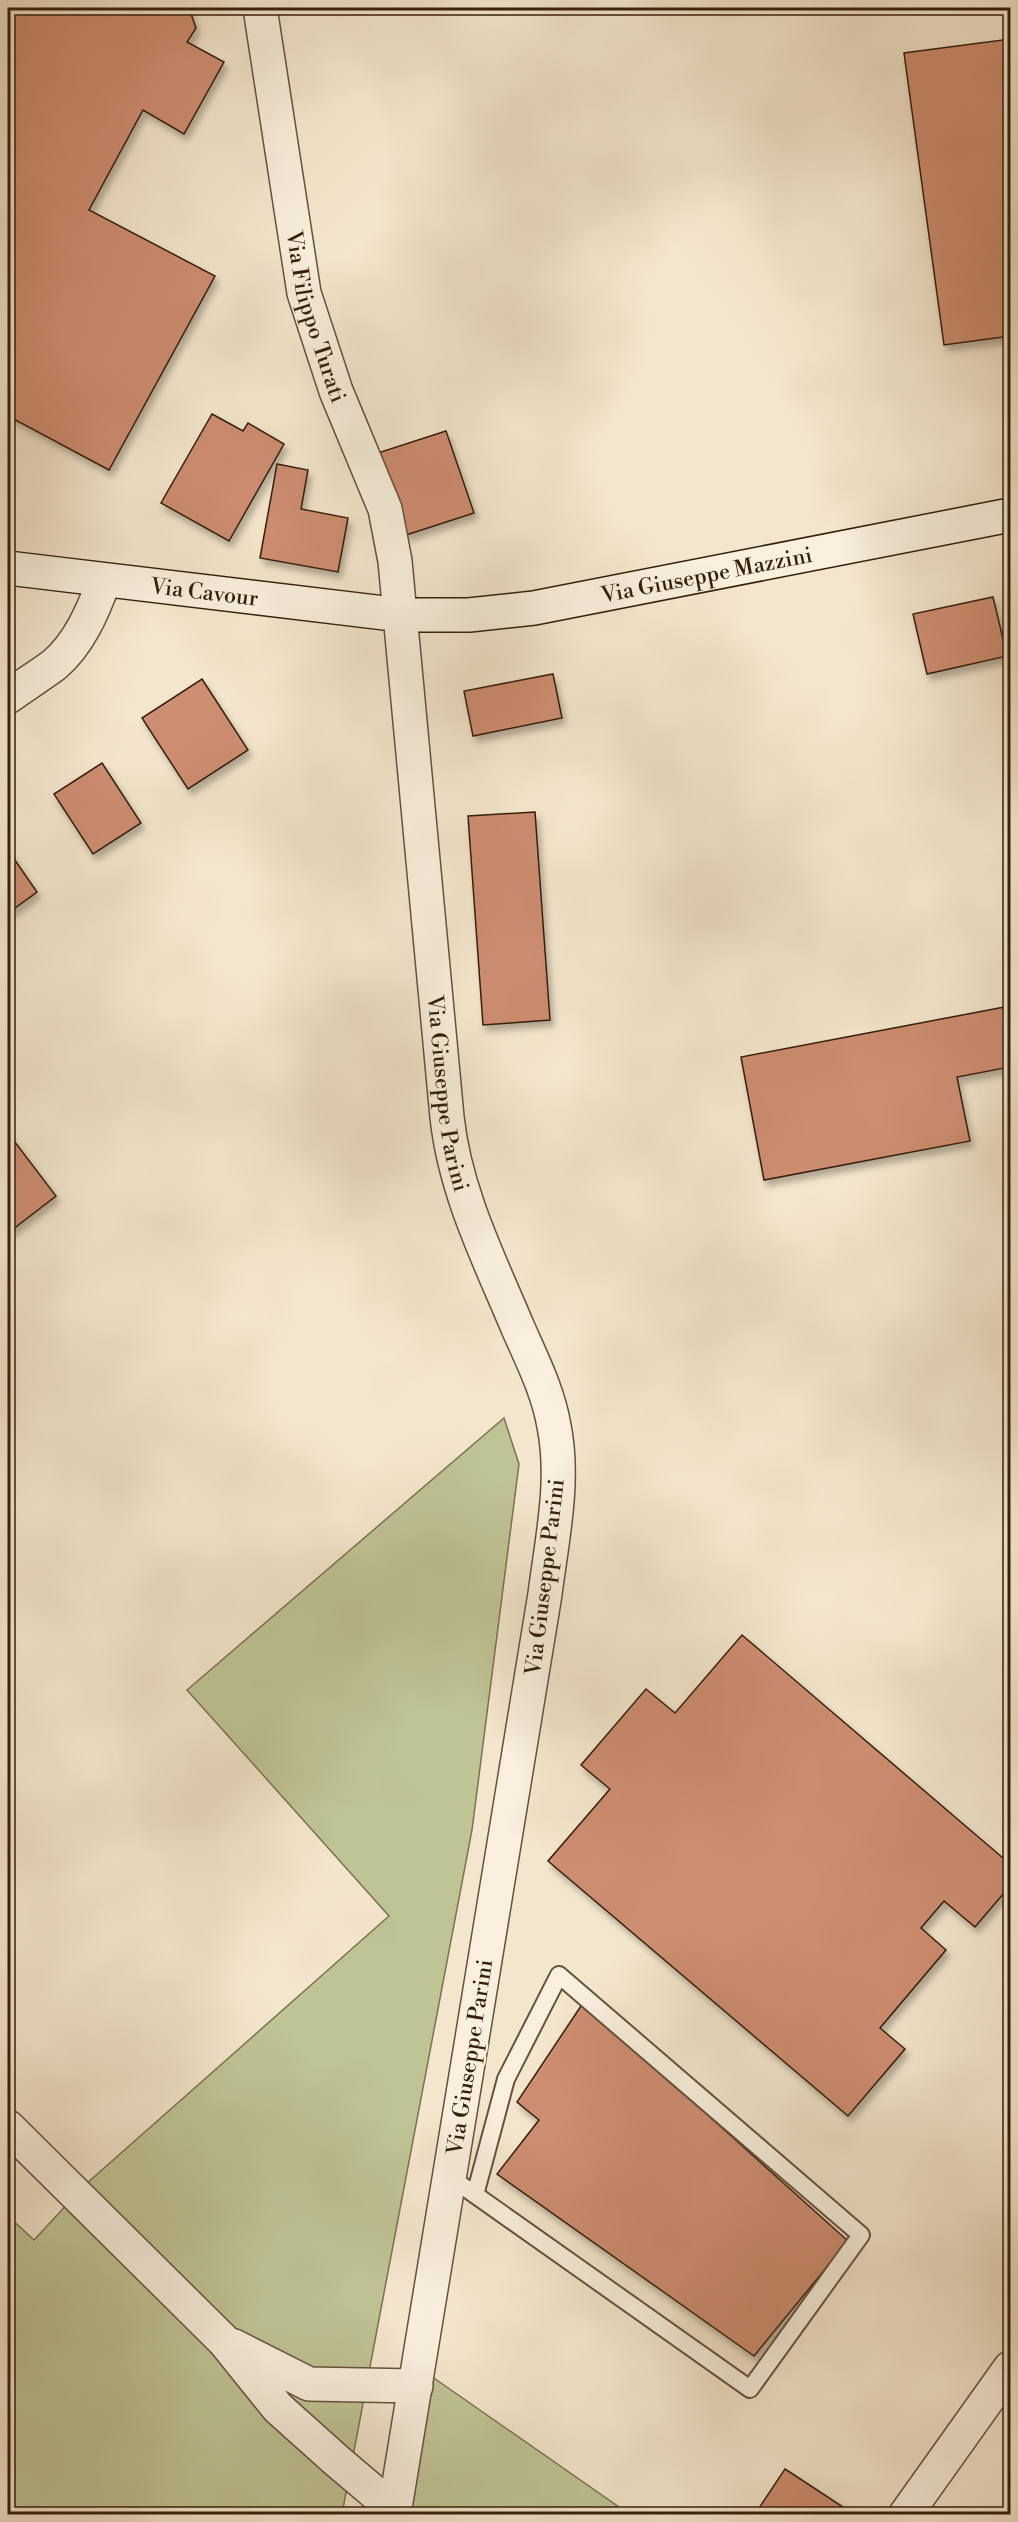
<svg xmlns="http://www.w3.org/2000/svg" width="1018" height="2522" font-family="'Libre Bodoni',serif">
  <style>
    .green { fill: #bfc495; stroke: #7a7250; stroke-width: 1.5 }
    .building { fill: #cd8d6f; stroke: #351f0b; stroke-width: 1.5; filter: url(#shadow) }
    .lines { fill: none; stroke-linecap: round; stroke-linejoin: round }
    .lane-casing { stroke: #65513c; stroke-width: 20 }
    .street-casing { stroke: #65513c; stroke-width: 36 }
    .secondary-casing { stroke: #351f0b; stroke-width: 36 }
    .lane { stroke: #f8efde; stroke-width: 16 }
    .street { stroke: #f8efde; stroke-width: 33 }
    .secondary { stroke: #f8efde; stroke-width: 33 }
    .labels { text-anchor: middle; stroke-width: 4.5; stroke-linejoin: round; paint-order: stroke }
    .street-label { font-size: 22px; fill: #351f0b; stroke: #f8efde }
  </style>
  <defs>
    <filter id="shadow"><feDropShadow dx="3.5" dy="6" stdDeviation="3" flood-color="#0004"/></filter>
  </defs>
  <rect width="100%" height="100%" fill="#f4e6cd"/>
  <filter id="stains"><feTurbulence type="fractalNoise" baseFrequency=".00333" numOctaves="4"/><feColorMatrix values="0 0 0 0 .2 0 0 0 0 .09 0 0 0 0 .02 0 0 0 .5 -.17"/></filter>
  <radialGradient id="worn" r=".72"><stop offset=".6" stop-color="#630" stop-opacity="0"/><stop offset="1" stop-color="#630" stop-opacity=".3"/></radialGradient>
  <g class="green">
    <path d="M504,1418L519,1464L472,1830L342,2514H8V2216L34,2240L86,2184L389,1916L187,1690Z"/>
    <path d="M431,2376L629,2514H409Z"/>
  </g>
  <g class="building">
    <path d="M8,8H189L196,28L187,42L224,62L184,134L143,110L89,210L215,276L109,470L8,416Z"/>
    <path d="M1010,39V336L944,345L904,53Z"/>
    <path d="M212,414L243,431L248,423L284,444L229,541L161,503Z"/>
    <path d="M446,431L474,513L406,535L378,453Z"/>
    <path d="M277,464L308,470L301,509L348,518L338,572L260,558Z"/>
    <path d="M993,597L1007,656L927,674L913,614Z"/>
    <path d="M553,674L562,718L473,736L464,691Z"/>
    <path d="M202,679L248,750L188,789L142,718Z"/>
    <path d="M102,763L141,823L93,854L54,794Z"/>
    <path d="M535,812L550,1020L483,1025L468,816Z"/>
    <path d="M8,850L37,892L8,913Z"/>
    <path d="M1010,1006V1067L957,1077L970,1141L764,1180L741,1057Z"/>
    <path d="M8,1133L56,1196L8,1233Z"/>
    <path d="M742,1635L1010,1864V1886L975,1927L944,1901L921,1928L946,1950L880,2028L905,2049L848,2116L548,1861L610,1789L581,1765L646,1689L675,1713Z"/>
    <path d="M583,2003L848,2241L754,2356L497,2174L539,2120L517,2102Z"/>
    <path d="M785,2469L843,2507L838,2514H755Z"/>
  </g>
  <g class="lines">
    <g class="lane-casing">
      <path id="lane" d="M450,2177L750,2389L861,2235L559,1975L506,2079L475,2195"/>
    </g>
    <g class="street-casing">
      <g id="street">
        <path id="s1" d="M260,8L304,293L336,391L385,509L395,561L447,1117C455,1192 489,1259 518,1328C532,1360 548,1391 554,1426C565,1481 552,1539 545,1594L394,2514"/>
        <path d="M8,697C23,686 39,676 54,665C79,644 93,611 104,581"/>
        <path d="M8,2127L224,2341L278,2408L336,2460L395,2510"/>
        <path d="M234,2346L309,2384L416,2386"/>
        <path d="M906,2514L1010,2368"/>
      </g>
    </g>
    <g class="secondary-casing">
      <g id="secondary">
        <path id="s2" d="M8,568L401,615H469L534,608L1010,515"/>
      </g>
    </g>
    <use href="#lane" class="lane"/>
    <use href="#street" class="street"/>
    <use href="#secondary" class="secondary"/>
  </g>
  <g class="labels">
    <g class="street-label">
      <text dy="8" stroke="none"><textPath href="#s1" startOffset="314">Via Filippo Turati</textPath></text>
      <text dy="8" stroke="none"><textPath href="#s2" startOffset="705">Via Giuseppe Mazzini</textPath></text>
      <text dy="8" stroke="none"><textPath href="#s2" startOffset="198">Via Cavour</textPath></text>
      <text dy="8" stroke="none"><textPath href="#s1" startOffset="1107">Via Giuseppe Parini</textPath></text>
      <text transform="translate(544 1577) rotate(-83)" y="8">Via Giuseppe Parini</text>
      <text transform="translate(469 2057) rotate(-81)" y="8">Via Giuseppe Parini</text>
    </g>
  </g>
  <rect width="1018" height="2522" fill="none" stroke="#f4e6cd" stroke-width="30"/>
  <rect x="9" y="9" width="1000" height="2504" fill="none" stroke="#351f0b" stroke-width="3"/>
  <rect x="15" y="15" width="988" height="2492" fill="none" stroke="#351f0b" stroke-width="1.5"/>
  <rect width="100%" height="100%" filter="url(#stains)"/>
  <rect width="100%" height="100%" fill="url(#worn)"/>
</svg>
